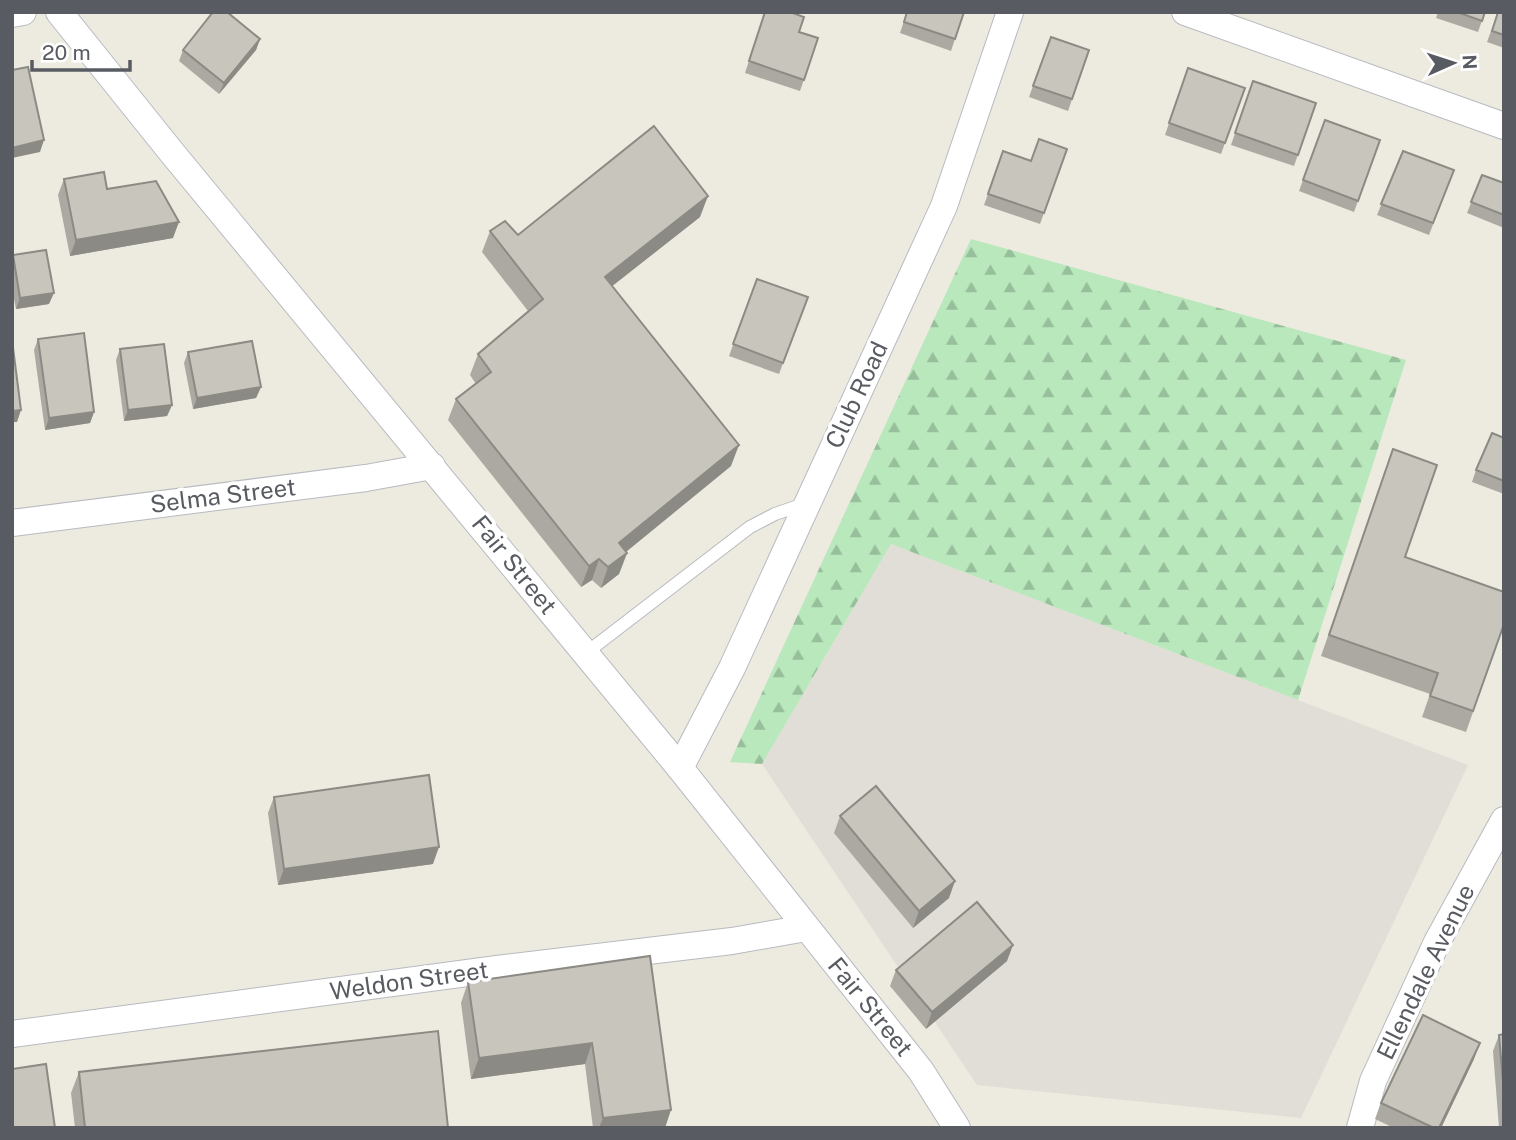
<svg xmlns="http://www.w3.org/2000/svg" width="1516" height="1140" font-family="'Public Sans',sans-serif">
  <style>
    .industrial { fill: #e0ded7 }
    .forest { fill: url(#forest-firs) }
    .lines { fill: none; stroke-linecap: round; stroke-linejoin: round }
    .lane-casing { stroke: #b7bac0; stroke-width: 14 }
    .street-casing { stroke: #b7bac0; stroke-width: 28 }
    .lane { stroke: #fff; stroke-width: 12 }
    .street { stroke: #fff; stroke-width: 26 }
    .wall { fill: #aca9a2 }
    .shaded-wall { fill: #8c8a84 }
    .building { fill: #c8c5bc; stroke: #8c8a84; stroke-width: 2 }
    .labels { text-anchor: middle; stroke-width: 7; stroke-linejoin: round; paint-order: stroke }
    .street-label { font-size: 24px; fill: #585c62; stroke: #fff }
  </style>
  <defs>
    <pattern id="forest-firs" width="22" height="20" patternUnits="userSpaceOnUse" patternTransform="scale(1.75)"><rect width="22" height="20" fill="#b8e8bb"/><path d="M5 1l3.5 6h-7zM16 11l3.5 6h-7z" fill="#98bf9b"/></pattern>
  </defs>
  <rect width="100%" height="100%" fill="#edebdf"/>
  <path class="industrial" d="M891,544L1468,765L1301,1118L977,1085L762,764Z"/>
  <path class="forest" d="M971,239L1406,360L1298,700L891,544L762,764L730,762Z"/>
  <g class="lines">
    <g class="lane-casing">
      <path id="lane" d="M586,653L750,527L775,514L804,504"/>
    </g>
    <g class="street-casing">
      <g id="street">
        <path d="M59,12L173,154L680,768L921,1071L957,1128"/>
        <path d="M1185,12L1504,126"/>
        <path d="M12,14L23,12"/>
        <path d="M12,523L366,478L432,466"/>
        <path d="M680,768L732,668L944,206L1010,12"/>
        <path d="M12,1034L497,969L732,941L806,928"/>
        <path d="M1360,1128L1373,1081L1437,942L1504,820"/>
      </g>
    </g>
    <use href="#lane" class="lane"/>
    <use href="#street" class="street"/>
  </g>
  <g class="wall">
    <path d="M765,12L799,32L818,38L800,91L745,73Z"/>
    <path d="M907,12H964L951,51L900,33Z"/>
    <path d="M1438,12H1485L1478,32L1436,18Z"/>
    <path d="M1498,12H1504V48L1487,42Z"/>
    <path d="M1051,37L1089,50L1068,111L1029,97Z"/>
    <path d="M260,39L256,50L219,94L179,61L183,50Z"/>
    <path d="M1188,68L1245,88L1221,154L1165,135Z"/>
    <path d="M1253,81L1316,103L1294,166L1231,145Z"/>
    <path d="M1325,120L1380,140L1354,212L1299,191Z"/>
    <path d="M1067,149L1040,224L984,205L1003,151L1031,160Z"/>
    <path d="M1403,151L1454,170L1429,235L1377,215Z"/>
    <path d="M1482,175L1504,183V228L1467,213Z"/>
    <path d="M64,179L107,189L173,238L70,256L58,195Z"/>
    <path d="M700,217L612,286L731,466L626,552L627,553L619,574L601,588L592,580L581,587L448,420L456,399L476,384L470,375L478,354L528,311L482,252L490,231L518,235Z"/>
    <path d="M13,255L49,304L16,309L12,289Z"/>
    <path d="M757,279L808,297L779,374L729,356Z"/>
    <path d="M38,339L94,412L90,423L45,430L34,350Z"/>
    <path d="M120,349L172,405L167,416L124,421L116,360Z"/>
    <path d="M188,352L261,387L256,398L193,409L184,363Z"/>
    <path d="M1504,438V494L1472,482L1476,470Z"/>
    <path d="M1393,449L1405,557L1504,624L1466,732L1422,717L1430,694L1321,656Z"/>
    <path d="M274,797L433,864L278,885L268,813Z"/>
    <path d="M840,816L949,898L913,928L834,833Z"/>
    <path d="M650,956L665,1128H593L585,1064L471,1079L461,1003L468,982Z"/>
    <path d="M1007,961L926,1029L890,986L896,970Z"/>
    <path d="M1504,1034V1128H1499L1493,1051L1499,1035Z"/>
    <path d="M1474,1059L1441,1128H1394L1375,1119L1381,1103Z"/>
    <path d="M79,1072L448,1128H75L71,1093Z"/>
  </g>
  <g class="shaded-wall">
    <path d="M260,39L256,50L219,94L224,83Z"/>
    <path d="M44,140L40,152L12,158V148Z"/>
    <path d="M708,196L700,217L597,298L605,277Z"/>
    <path d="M179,222L173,238L70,256L76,240Z"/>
    <path d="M54,293L49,304L16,309L20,298Z"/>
    <path d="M261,387L256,398L193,409L197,398Z"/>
    <path d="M172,405L167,416L124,421L128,410Z"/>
    <path d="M21,410L17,422H12V411Z"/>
    <path d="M94,412L90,423L45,430L49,418Z"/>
    <path d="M739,445L731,466L611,564L619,543Z"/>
    <path d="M627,553L619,574L601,588L608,567Z"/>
    <path d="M599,559L592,580L581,587L589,566Z"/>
    <path d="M439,847L433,864L278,885L284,869Z"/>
    <path d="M955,881L949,898L913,928L919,911Z"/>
    <path d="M1013,945L1007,961L926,1029L932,1012Z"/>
    <path d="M592,1043L585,1064L471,1079L479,1058Z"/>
    <path d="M1480,1043L1474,1059L1441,1128H1439Z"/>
    <path d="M671,1110L665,1128H599L603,1118Z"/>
  </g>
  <g class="building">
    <path d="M213,12H227L260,39L224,83L183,50Z"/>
    <path d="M765,12H790L804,17L799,32L818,38L804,80L749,61Z"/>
    <path d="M907,12H964L955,39L904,22Z"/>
    <path d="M1457,12H1485L1482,21Z"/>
    <path d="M1498,12H1504V35L1492,31Z"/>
    <path d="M1051,37L1089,50L1072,99L1033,86Z"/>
    <path d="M28,67L44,140L12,148V70Z"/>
    <path d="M1188,68L1245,88L1225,143L1169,123Z"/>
    <path d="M1253,81L1316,103L1298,155L1235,133Z"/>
    <path d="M1325,120L1380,140L1358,201L1303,180Z"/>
    <path d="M654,126L708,196L605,277L739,445L619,543L627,553L608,567L599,559L589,566L456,399L491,372L478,354L543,299L490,231L505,221L518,235Z"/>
    <path d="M1039,139L1067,149L1044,213L988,194L1003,151L1031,161Z"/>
    <path d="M1403,151L1454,170L1433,223L1381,204Z"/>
    <path d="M104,172L107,189L156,181L179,222L76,240L64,179Z"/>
    <path d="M1482,175L1504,183V215L1471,202Z"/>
    <path d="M46,250L54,293L20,298L13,255Z"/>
    <path d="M757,279L808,297L783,363L733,344Z"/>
    <path d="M84,333L94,412L49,418L38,339Z"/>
    <path d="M12,340L21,410L12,411Z"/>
    <path d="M252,341L261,387L197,398L188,352Z"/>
    <path d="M164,344L172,405L128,410L120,349Z"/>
    <path d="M1492,433L1504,438V481L1476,470Z"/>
    <path d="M1393,449L1437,465L1405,557L1504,592V624L1473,711L1430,696L1438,673L1329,635Z"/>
    <path d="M429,775L439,847L284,869L274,797Z"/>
    <path d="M876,786L955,881L919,911L840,816Z"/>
    <path d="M977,902L1013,945L932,1012L896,970Z"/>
    <path d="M650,956L671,1110L603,1118L592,1043L479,1058L468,982Z"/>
    <path d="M1423,1015L1480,1043L1439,1128H1434L1381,1103Z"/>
    <path d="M438,1031L448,1128H85L79,1072Z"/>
    <path d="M1504,1034V1094L1499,1035Z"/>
    <path d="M46,1064L55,1128H12V1069Z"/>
  </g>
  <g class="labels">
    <g class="street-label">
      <text transform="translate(857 395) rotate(-65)" y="8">Club Road</text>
      <text transform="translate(223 496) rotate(-7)" y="8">Selma Street</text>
      <text transform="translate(514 565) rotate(51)" y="8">Fair Street</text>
      <text transform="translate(1426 972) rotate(-64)" y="8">Ellendale Avenue</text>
      <text transform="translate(409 981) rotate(-8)" y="8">Weldon Street</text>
      <text transform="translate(870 1007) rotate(51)" y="8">Fair Street</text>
    </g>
  </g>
  <rect width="1516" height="1140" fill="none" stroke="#585c62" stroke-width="28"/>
  <g transform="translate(1453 63) rotate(87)" stroke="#ffffff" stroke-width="5" paint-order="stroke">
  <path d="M0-5L12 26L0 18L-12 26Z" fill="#585c62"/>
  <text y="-10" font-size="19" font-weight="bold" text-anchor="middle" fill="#585c62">N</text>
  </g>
  <path d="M32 60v10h98v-10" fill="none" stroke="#585c62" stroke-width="3.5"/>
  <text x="42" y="60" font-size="21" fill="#585c62" stroke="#ffffff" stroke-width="5" paint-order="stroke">20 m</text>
</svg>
